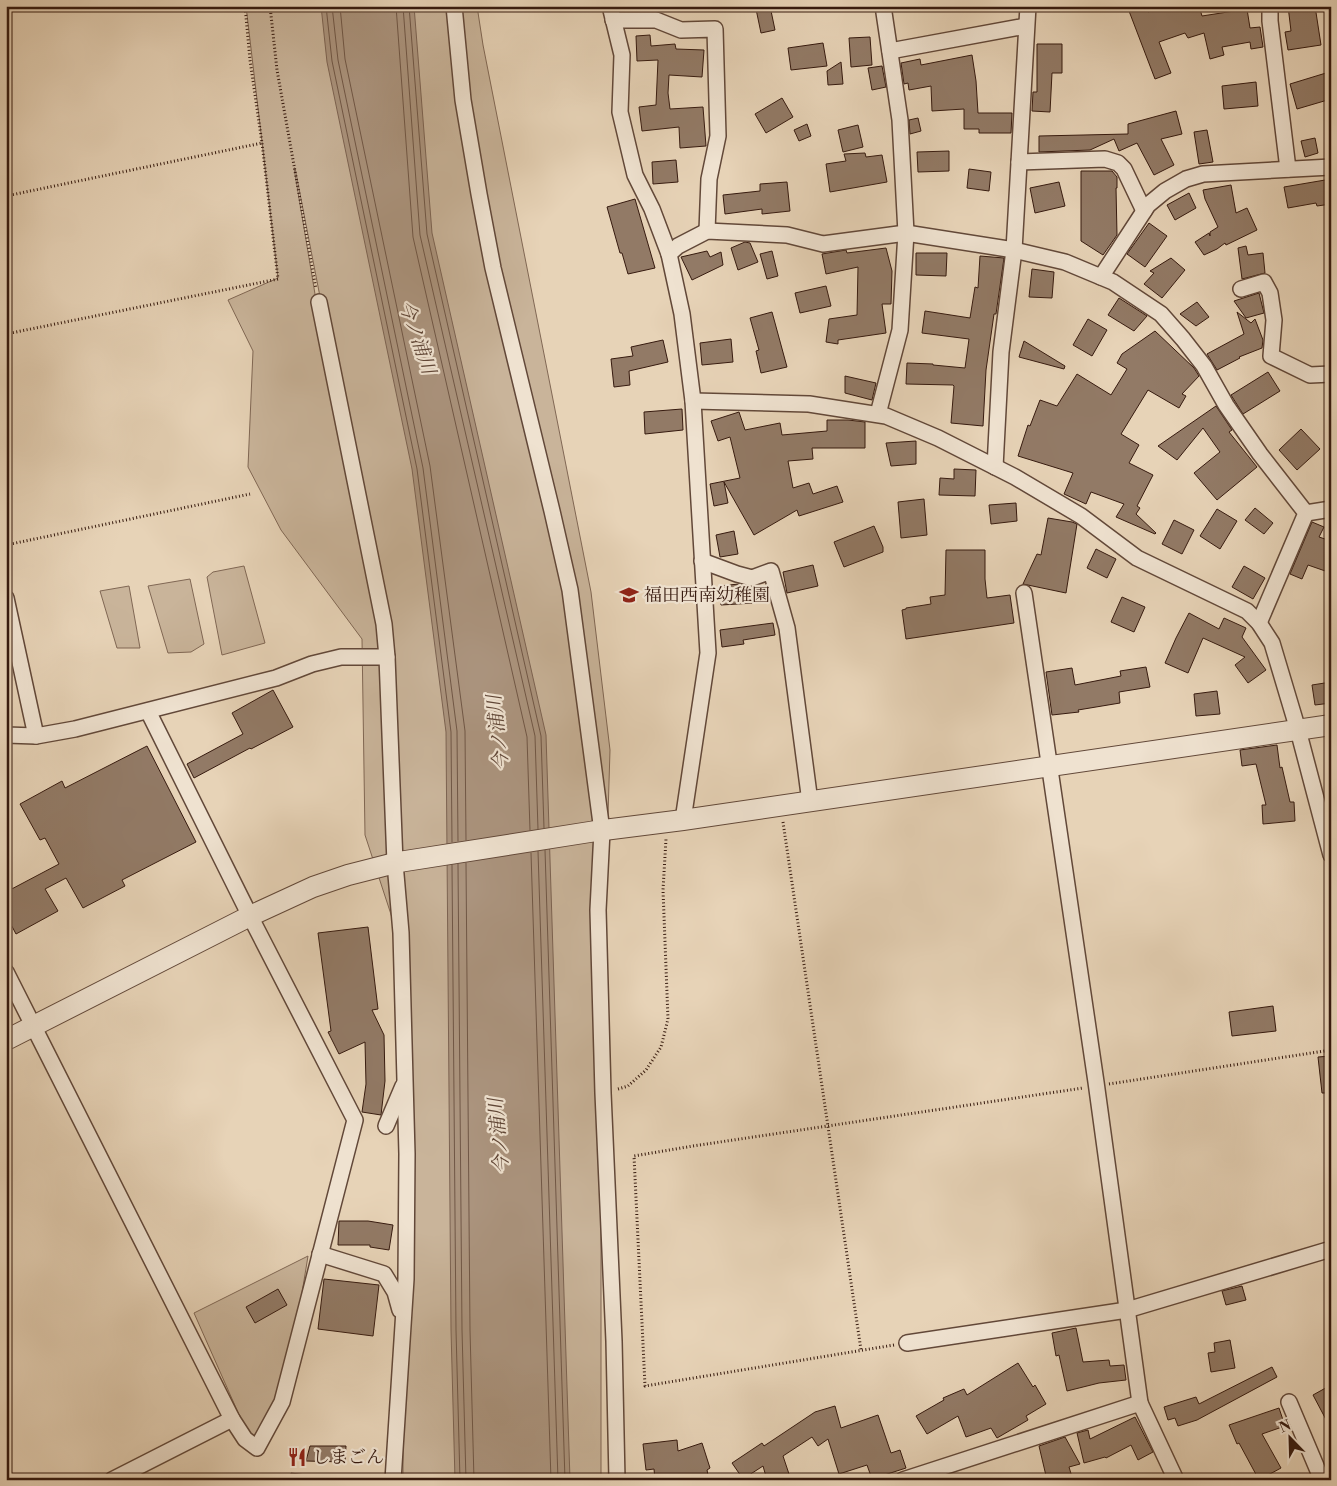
<svg xmlns="http://www.w3.org/2000/svg" width="1337" height="1486" font-family="'Libre Bodoni','Noto Serif JP',serif">
  <style>
    .green { fill: #c9b49a; stroke: #806754; fill-rule: evenodd }
    .water { fill: #ab947e; stroke: #7c6352 }
    .lines { fill: none; stroke-linecap: round; stroke-linejoin: round }
    .shore { stroke: #705746; stroke-width: 1 }
    .building { fill: #927a66; stroke: #361a0f }
    .minor-casing { stroke: #624839; stroke-width: 18 }
    .tertiary-casing { stroke: #624839; stroke-width: 22 }
    .path { stroke: #361a0f; stroke-width: 3; stroke-dasharray: 1 2.5; stroke-linecap: butt }
    .minor { stroke: #efe2d0; stroke-width: 15 }
    .tertiary { stroke: #efe2d0; stroke-width: 20 }
    .labels { text-anchor: middle; stroke-width: 4.5; stroke-linejoin: round; paint-order: stroke }
    .poi-label { font-size: 18px; fill: #361a0f; stroke: #efe2d0; text-anchor: start }
    .water-label { font-size: 19px; font-style: italic; fill: #5f4536; stroke: #efe2d0 }
  </style>
  <rect width="100%" height="100%" fill="#e7d3b7"/>
  <filter id="stains"><feTurbulence type="fractalNoise" baseFrequency=".004" numOctaves="4"/><feColorMatrix values="0 0 0 0 .2 0 0 0 0 .09 0 0 0 0 .02 0 0 0 .5 -.17"/></filter>
  <radialGradient id="worn" r=".72"><stop offset=".6" stop-color="#630" stop-opacity="0"/><stop offset="1" stop-color="#630" stop-opacity=".3"/></radialGradient>
  <g class="green">
    <path d="M246,6H477L483,45L591,592L610,750L601,1045V1480H403L402,948L365,835L362,639L281,530L248,467L253,351L228,300L278,278ZM294,168H295L322,307L317,306Z"/>
    <path d="M244,566L265,643L222,655L207,577L213,572Z"/>
    <path d="M190,579L204,644L191,652L168,653L148,586Z"/>
    <path d="M129,586L140,648H117L100,591Z"/>
    <path d="M308,1256L288,1379L252,1444L194,1313Z"/>
  </g>
  <g class="water">
    <path d="M321,6H414L432,233L546,735L570,1480H455L451,1330L446,732L412,469L327,62Z"/>
    <path d="M291,1473L345,1480H291Z"/>
  </g>
  <g class="lines">
    <g class="shore">
      <path d="M326,6L332,61L417,469L451,732L452,842"/>
      <path d="M332,6L338,60L423,468L457,731L458,841"/>
      <path d="M340,6L345,59L430,466L465,731L466,840"/>
      <path d="M396,6L413,237L527,737L530,830"/>
      <path d="M403,6L420,235L535,736L538,829"/>
      <path d="M409,6L427,234L541,736L544,828"/>
      <path d="M545,850L565,1480"/>
      <path d="M538,851L558,1480"/>
      <path d="M531,853L551,1480"/>
      <path d="M466,863L470,1330L474,1480"/>
      <path d="M458,864L462,1330L466,1480"/>
      <path d="M452,865L456,1330L460,1480"/>
    </g>
  </g>
  <g class="building">
    <path d="M770,6L775,30L761,33L756,9Z"/>
    <path d="M1143,6H1146L1148,12L1166,6H1199L1202,16L1247,9L1250,28L1260,27L1263,47L1251,49L1250,42L1222,47L1224,55L1210,59L1204,33L1188,38L1185,33L1159,42L1171,73L1155,79L1129,11Z"/>
    <path d="M1288,6H1315L1321,45L1288,50L1285,32L1291,31Z"/>
    <path d="M650,35L651,46L675,44L676,49L704,50L702,77L669,75L668,93L670,109L703,107L706,146L680,148L679,127L642,131L639,107L656,105L658,60L637,61L636,36Z"/>
    <path d="M870,37L872,65L851,67L849,38Z"/>
    <path d="M823,43L827,66L791,70L788,48Z"/>
    <path d="M1037,44H1062V73H1052L1050,112L1032,111L1033,92H1037Z"/>
    <path d="M972,55L976,81L978,113H1012L1011,133H979V129H964V109L932,111L931,86L909,90L908,83L904,84L901,63L920,59L921,65Z"/>
    <path d="M841,62L843,84L828,85L827,71Z"/>
    <path d="M882,66L886,87L872,90L868,68Z"/>
    <path d="M1326,73L1331,90V99L1297,109L1290,84Z"/>
    <path d="M1256,82L1258,106L1224,109L1222,86Z"/>
    <path d="M782,98L793,117L766,133L755,114Z"/>
    <path d="M1176,111L1182,134L1161,139L1174,165L1154,175L1137,143L1119,151L1114,139L1090,150L1039,152V136L1128,134V124Z"/>
    <path d="M918,118L921,131L910,134L909,120Z"/>
    <path d="M807,124L811,136L799,141L794,130Z"/>
    <path d="M858,125L863,147L843,152L838,130Z"/>
    <path d="M1207,130L1213,162L1199,164L1194,132Z"/>
    <path d="M1315,138L1318,153L1305,157L1301,141Z"/>
    <path d="M949,151V171L918,172L917,152Z"/>
    <path d="M865,153L866,157L882,155L887,182L830,192L826,164L846,161L844,154Z"/>
    <path d="M676,160L678,182L653,184L652,162Z"/>
    <path d="M969,169L991,172L989,191L967,188Z"/>
    <path d="M1081,171H1112L1117,177V188H1116L1117,235L1103,255L1081,241Z"/>
    <path d="M1331,179V204L1317,206L1316,203L1288,208L1284,187Z"/>
    <path d="M787,182L790,211L762,214V209L725,214L723,195L760,191V184Z"/>
    <path d="M1059,182L1065,206L1035,213L1030,188Z"/>
    <path d="M1231,185L1236,213L1247,208L1257,230L1226,245L1225,243L1217,249L1204,255L1195,242L1209,233L1210,236V232L1218,227L1205,199L1203,190Z"/>
    <path d="M1189,193L1196,208L1175,220L1167,205Z"/>
    <path d="M635,199L655,268L628,274L622,253H620L607,207Z"/>
    <path d="M1149,223L1167,236L1145,267L1127,254Z"/>
    <path d="M745,242L750,243L758,262L738,270L731,248Z"/>
    <path d="M1246,246L1248,255L1263,253L1265,273L1242,279L1238,248Z"/>
    <path d="M886,248L892,271L891,304H882L886,333L838,340V344L826,342L829,319L857,315L858,267L826,274L822,254L846,250L847,253Z"/>
    <path d="M707,251L710,257L721,252L723,265L692,280L681,257Z"/>
    <path d="M772,251L778,276L767,279L760,254Z"/>
    <path d="M916,253H947L946,276L916,275Z"/>
    <path d="M980,256L1004,258L996,314H994L986,370L983,426L951,423L954,386L953,385L906,384L907,363L933,364V365L965,368L969,339L922,333L925,311L970,318L975,287L978,288Z"/>
    <path d="M1171,258L1185,270L1162,298L1144,284L1154,273L1150,271Z"/>
    <path d="M1032,269L1054,272L1052,298L1029,297Z"/>
    <path d="M826,286L831,306L800,313L795,293Z"/>
    <path d="M1259,293L1264,313L1246,318L1234,301Z"/>
    <path d="M1119,298L1147,316L1134,331L1108,315Z"/>
    <path d="M1197,302L1209,317L1196,326L1180,314Z"/>
    <path d="M772,312L787,367L761,373L756,351L759,350L750,318Z"/>
    <path d="M1237,312L1251,323L1255,319L1263,340L1262,348L1239,357L1240,358L1217,370L1207,354L1244,334Z"/>
    <path d="M1088,319L1107,330L1092,356L1073,345Z"/>
    <path d="M1155,331L1194,368L1199,376L1182,394L1186,396L1179,408L1148,390L1121,434L1139,445L1129,463L1153,475L1137,506L1140,508L1136,514L1156,533L1155,534L1116,517L1124,504L1091,492L1086,504L1064,494L1073,473L1018,456L1028,425L1030,426L1040,400L1057,406L1077,374L1111,395L1127,369L1117,363L1122,354Z"/>
    <path d="M731,339L733,362L702,365L700,343Z"/>
    <path d="M663,340L668,362L629,371L630,385L614,387L611,359L633,356L631,347Z"/>
    <path d="M1024,341L1065,366L1064,369L1019,357Z"/>
    <path d="M1268,372L1280,391L1243,414L1231,395Z"/>
    <path d="M845,376L876,383L872,400L845,393Z"/>
    <path d="M1216,406L1232,430L1229,432L1257,467L1217,500L1194,473L1220,452L1203,428L1177,460L1158,446Z"/>
    <path d="M682,409L683,430L645,434L644,412Z"/>
    <path d="M739,412L745,430L780,423L782,435L827,431V420H848L865,422V448H812L813,459L788,461L793,488L809,483L813,494L837,486L843,502L799,516L797,510L754,535L724,482L728,503L714,506L710,484L740,478L730,437L718,441L711,421Z"/>
    <path d="M1301,429L1320,449L1297,470L1279,450Z"/>
    <path d="M916,441V464L891,466L886,443Z"/>
    <path d="M954,469L976,470L975,496L939,495L940,478L954,479Z"/>
    <path d="M924,499L927,535L901,538L898,502Z"/>
    <path d="M1016,503L1017,521L991,524L989,505Z"/>
    <path d="M1255,508L1273,523L1264,534L1245,520Z"/>
    <path d="M1217,509L1237,521L1220,549L1200,536Z"/>
    <path d="M1048,518L1072,522L1077,524L1066,593L1023,584L1037,554L1041,555Z"/>
    <path d="M1174,520L1194,530L1182,554L1162,544Z"/>
    <path d="M1312,522L1324,527L1319,537L1331,541V573L1308,565L1302,579L1290,574Z"/>
    <path d="M874,526L883,547V552L844,567L834,542Z"/>
    <path d="M734,531L738,554L720,557L716,535Z"/>
    <path d="M1096,549L1116,559L1107,578L1087,568Z"/>
    <path d="M946,550H985V579L987,598L1010,595L1014,623L906,639L902,610L906,609V608L931,604L930,597L945,595Z"/>
    <path d="M813,565L818,586L787,593L783,572Z"/>
    <path d="M1244,566L1265,578L1253,599L1232,587Z"/>
    <path d="M739,584L753,587L754,603L721,605L719,586Z"/>
    <path d="M1122,597L1145,607L1134,632L1111,622Z"/>
    <path d="M1189,613L1219,629L1224,618L1246,628L1242,637L1266,670L1248,683L1235,665L1245,657L1203,638L1188,673L1165,663L1176,638Z"/>
    <path d="M773,623L775,635L743,640L744,644L722,647L720,630Z"/>
    <path d="M1146,667L1150,687L1119,692L1120,703L1078,710L1079,712L1052,715L1046,672L1072,668L1075,685L1121,676L1120,671Z"/>
    <path d="M1331,682V703L1315,705L1312,685Z"/>
    <path d="M273,690L293,727L251,749L250,748L194,778L187,764L243,734L232,713Z"/>
    <path d="M1217,691L1220,714L1196,716L1194,694Z"/>
    <path d="M1277,745L1280,768L1282,767L1290,802H1294L1295,821L1263,824L1262,805H1266L1256,764L1242,766L1240,750Z"/>
    <path d="M147,746L196,842L122,880L125,886L83,908L66,878L45,889L58,911L16,934L6,915V892L59,864L45,838L40,840L20,804L62,781L65,788Z"/>
    <path d="M368,927L378,1009L372,1010L384,1035L385,1081L381,1115L362,1112L366,1084L365,1042L339,1054L328,1032L331,1031L318,933Z"/>
    <path d="M1273,1006L1276,1031L1232,1036L1229,1012Z"/>
    <path d="M1331,1056V1093H1322L1318,1057Z"/>
    <path d="M339,1221H368L393,1225L389,1250L370,1247V1245H338Z"/>
    <path d="M324,1279L379,1285L373,1336L318,1329Z"/>
    <path d="M1242,1286L1246,1300L1226,1305L1222,1291Z"/>
    <path d="M278,1289L287,1305L255,1323L246,1307Z"/>
    <path d="M1076,1328L1083,1362L1109,1360L1110,1366L1124,1365L1126,1380L1099,1383L1067,1391L1059,1355L1056,1356L1052,1333Z"/>
    <path d="M1230,1340L1235,1368L1211,1372L1208,1353L1215,1352L1214,1343Z"/>
    <path d="M1018,1363L1033,1387L1035,1385L1046,1404L1026,1416L1028,1420L997,1438L991,1428L966,1437L958,1416L927,1434L916,1416L944,1400L943,1398L964,1389L967,1395Z"/>
    <path d="M1272,1367L1277,1377L1197,1420L1178,1426L1175,1418L1168,1420L1164,1407L1196,1397L1199,1404Z"/>
    <path d="M1331,1385V1429L1313,1395Z"/>
    <path d="M835,1406L841,1428L878,1415L891,1453L900,1450L906,1468L872,1479L867,1465L839,1474L828,1439L818,1446L812,1437L783,1456L791,1480H767L763,1466L743,1479L732,1463L762,1443L764,1446L815,1412Z"/>
    <path d="M1279,1408L1285,1426L1262,1434L1281,1468L1259,1480L1239,1443L1237,1444L1229,1425Z"/>
    <path d="M1135,1417L1153,1452L1138,1460L1131,1445L1106,1458L1105,1457L1084,1463L1077,1433L1088,1430L1090,1439Z"/>
    <path d="M1065,1437L1080,1464L1069,1467L1072,1477L1060,1480H1047L1039,1446Z"/>
    <path d="M677,1440L678,1451L702,1443L710,1468L707,1470L709,1480H655L654,1469L646,1470L643,1444Z"/>
    <path d="M310,1446H346L345,1462L306,1461Z"/>
  </g>
  <g class="lines">
    <g class="minor-casing">
      <g id="minor">
        <path d="M454,6L463,100L479,194L493,268L552,511L570,590L602,831L598,910L603,1093L614,1341L617,1480"/>
        <path d="M610,6L622,55L620,112L635,175L652,209L669,254"/>
        <path d="M1270,6V21L1288,169"/>
        <path d="M613,20H656L681,30L715,29L718,136L709,179L707,231"/>
        <path d="M890,51L1026,26"/>
        <path d="M1019,162L1105,159L1118,163L1124,169L1144,211"/>
        <path d="M1101,277L1148,205L1165,191L1186,179L1203,174L1331,167"/>
        <path d="M1241,289L1264,282L1270,293L1274,320L1271,356L1310,375L1331,374"/>
        <path d="M319,302L384,624L387,657L395,863L401,933L407,1154L406,1279L393,1480"/>
        <path d="M693,401L809,404L886,416L938,438L1015,477L1081,516L1137,558L1247,611L1259,623L1272,643L1298,730L1331,855"/>
        <path d="M878,414L900,330L906,233L900,120L883,6"/>
        <path d="M995,467L1001,352L1014,250L1028,6"/>
        <path d="M1306,513L1331,509"/>
        <path d="M702,561L737,574L752,578L771,571L787,628L810,802"/>
        <path d="M1024,593L1096,1082L1140,1403"/>
        <path d="M6,598L36,736"/>
        <path d="M6,735L36,736L75,729L276,678L312,664L341,657H387"/>
        <path d="M683,820L708,653L693,401L682,314L669,254L678,246L707,231L787,235L823,244L906,233L1014,250L1065,262L1113,282L1161,314L1183,339L1204,366L1226,405L1260,454L1306,513L1259,623"/>
        <path d="M6,972L232,1419L245,1439L257,1448L282,1402L355,1120L250,916L148,711"/>
        <path d="M386,1126L403,1086"/>
        <path d="M320,1254L384,1274L395,1292L400,1310"/>
        <path d="M907,1343L1127,1310L1331,1249"/>
        <path d="M1289,1402L1322,1480"/>
        <path d="M112,1480L232,1419"/>
        <path d="M903,1480L1140,1403L1176,1480"/>
      </g>
    </g>
    <g class="tertiary-casing">
      <path id="tertiary" d="M6,1040L250,916L313,887L348,875L399,862L596,831L683,820L1331,725"/>
    </g>
    <g class="path">
      <path d="M270,6L277,70L316,289"/>
      <path d="M6,196L262,143"/>
      <path d="M6,334L278,279L262,143L250,60L245,6"/>
      <path d="M6,545L250,494"/>
      <path d="M783,822L861,1350"/>
      <path d="M1109,1084L1331,1050"/>
      <path d="M618,1089L628,1086L646,1070L661,1047L668,1019L663,890L666,839"/>
      <path d="M894,1345L645,1386L634,1156L693,1146L1083,1088"/>
    </g>
    <use href="#minor" class="minor"/>
    <use href="#tertiary" class="tertiary"/>
  </g>
  <defs>
    <g id="school-bare" transform="scale(1.5)"><path d="M0-5L7-2L0 1L-7-2ZM-4 1L0 2.5L4 1V4Q0 6-4 4Z" fill="#8f2418" stroke="#efe2d0" stroke-width="2.5" paint-order="stroke"/></g>
    <g id="restaurant-bare" transform="scale(1.5)"><path d="M-5-6h1v4h1v-4h1v4h1v-4h1v5L-1.5 .5V6h-2V.5L-5-1ZM5-6V6H3V1.5H1.5Q1.5-4 5-6Z" fill="#8f2418" stroke="#efe2d0" stroke-width="2.5" paint-order="stroke"/></g>
  </defs>
  <g fill-rule="evenodd">
    <use href="#school-bare" x="629" y="595"/>
    <use href="#restaurant-bare" x="297" y="1457"/>
  </g>
  <g class="labels">
    <g class="poi-label">
      <text x="644" y="601">福田西南幼稚園</text>
      <text x="312" y="1463">しまごん</text>
    </g>
    <g class="water-label">
      <text transform="translate(418 337) rotate(71)" y="7">今ノ浦川</text>
      <text transform="translate(497 733) rotate(-96)" y="7">今ノ浦川</text>
      <text transform="translate(498 1136) rotate(-95)" y="7">今ノ浦川</text>
    </g>
  </g>
  <rect width="1337" height="1486" fill="none" stroke="#e7d3b7" stroke-width="25"/>
  <rect x="8" y="8" width="1322" height="1471" fill="none" stroke="#361a0f" stroke-width="2.5"/>
  <rect x="12" y="12" width="1312" height="1461" fill="none" stroke="#361a0f"/>
  <g transform="translate(1290 1438) rotate(337)" stroke="#efe2d0" stroke-width="4" paint-order="stroke">
  <path d="M0-4L9 19L0 12L-9 19Z" fill="#361a0f"/>
  <text y="-8" font-size="14" font-weight="bold" text-anchor="middle" fill="#361a0f">N</text>
  </g>
  <rect width="100%" height="100%" filter="url(#stains)"/>
  <rect width="100%" height="100%" fill="url(#worn)"/>
</svg>
